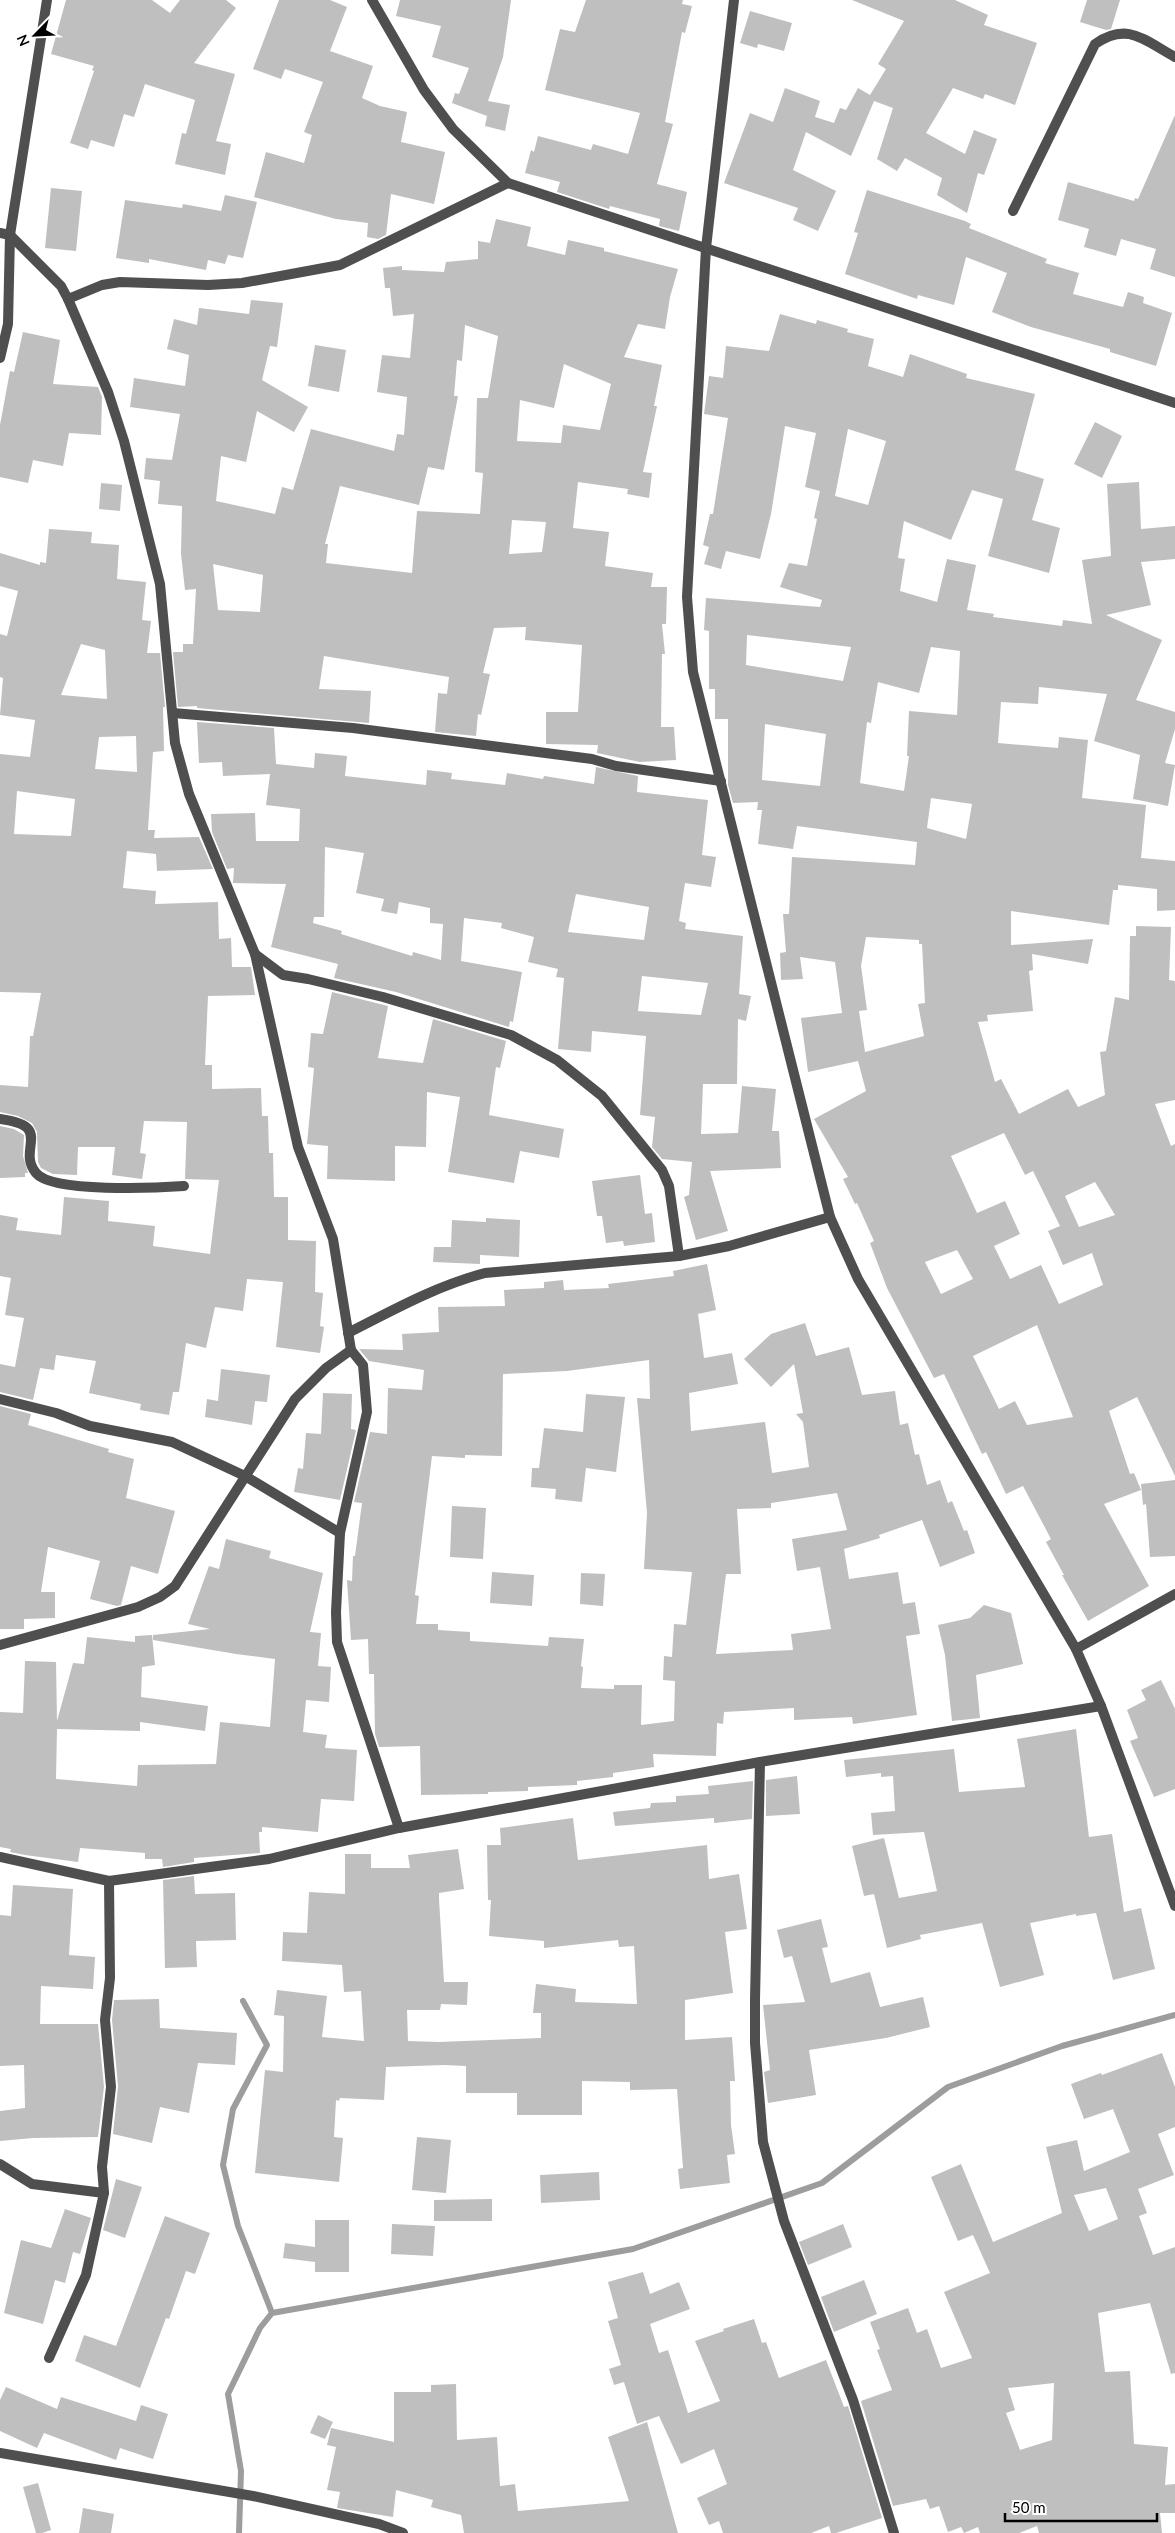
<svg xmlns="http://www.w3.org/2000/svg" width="1175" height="2533" font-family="Lato,sans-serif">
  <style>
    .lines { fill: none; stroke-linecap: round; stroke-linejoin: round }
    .stream { stroke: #9d9d9d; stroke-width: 6 }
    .building { fill: #bfbfbf; fill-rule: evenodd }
    .minor { stroke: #4f4f4f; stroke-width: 10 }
    .tertiary { stroke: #4f4f4f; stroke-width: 10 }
  </style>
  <rect width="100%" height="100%" fill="#fff"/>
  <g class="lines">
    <g class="stream">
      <path d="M243,2001L267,2045L233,2109L223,2165L238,2226L272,2313"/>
      <path d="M239,2533L241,2471L228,2394L260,2328L272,2313L633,2249L822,2183L948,2087L1062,2046L1175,2015"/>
    </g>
  </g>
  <g class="building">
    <path d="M66,0H152L170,13L180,0H226L236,8L194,63L235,74L216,141L231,144L225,175L175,164L182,133L186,134L195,100L145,84L134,117L124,114L114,147L91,140L88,149L70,143L94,71L92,70L94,66L51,54Z"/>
    <path d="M279,0H330L347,7L330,51L373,66L362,98L380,106L407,112L401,142L445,152L434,204L391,194L386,235L378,239L367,237L368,223L336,219L254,197L266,152L304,163L312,135L304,132L323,82L285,69L281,79L253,69Z"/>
    <path d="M400,0H511L503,57L488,101L510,105L505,131L485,126L487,116L452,103L455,93L459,94L469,68L432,57L441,26L396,16Z"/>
    <path d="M586,0H683L682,4L692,6L685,33L682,32L665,122L673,124L657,184L687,192L679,231L659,226L660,219L610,206L609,209L557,192L560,182L525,173L531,150L534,152L538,136L591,150L593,144L628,154L640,113L545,90L560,29L575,32Z"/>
    <path d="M852,0H955L988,15L984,25L1037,43L1015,105L985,94L983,99L953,88L926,133L965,154L974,130L997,139L984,175L978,173L967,213L937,195L942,178L905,158L897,171L877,159L893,108L874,101L851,156L806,132L793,170L836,191L818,231L793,220L798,208L724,183L750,113L773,122L785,88L820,101L815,117L834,123L840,108L846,110L858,88L870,95L886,69L878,64L904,21Z"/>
    <path d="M1087,0H1120L1111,29L1106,30L1080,22Z"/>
    <path d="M750,11L792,23L784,51L758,44L757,48L740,43Z"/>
    <path d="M1175,115V277L1150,269L1156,249L1121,239L1116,256L1084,247L1089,229L1058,220L1068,182L1134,201L1135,198L1138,199Z"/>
    <path d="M51,188L82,191L76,251L45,248Z"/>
    <path d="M867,190L965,221L971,224L969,228L1047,259L1045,263L1079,273L1073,294L1123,307L1128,292L1144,297L1143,303L1172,313L1156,366L1110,352V349L1031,327L992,312L1007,273L966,257L954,305L918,295L917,299L845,274L858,233L854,232Z"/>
    <path d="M225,195L257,202L243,258L228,255L225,264L208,260L206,270L149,259V263L116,258L125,200L182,208L183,204L221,211Z"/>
    <path d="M496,219L531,227L527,246L565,255L568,240L604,248V251L678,269L670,297L665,329L638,324L624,357L662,365L654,406H657L643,472L652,473L649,498L627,494L628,489L578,482L573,528L609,532L605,566L653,573L651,587H667L666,624H662L665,654H662L661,727H674L676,760L640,762L597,753L598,745L546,744V712H578L582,645L525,640L526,627L494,628L483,673L490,674L481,715L478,714L476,736L435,732L438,693L447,694L449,677L324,656L319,689L371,691L369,723L197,708V706L178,707L173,652H183V644H193L196,589L185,590L181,554L182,506L158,504L160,481L144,479L146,458L172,460L180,414L130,407L134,378L185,386L189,355L167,349L174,319L197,325L199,308L249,314L251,300L283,303L277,347L270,346L262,380L308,407L294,432L257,411L246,462L221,456L216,501L275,514L282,487L293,490L311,429L394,451L397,434L404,435L407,397L377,392L382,355L410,358L414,314L393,316L390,288H385L383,268L402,266V270L444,272L446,262L478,259V241L490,243ZM465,325L498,336L488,398H477L475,472L483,473L480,514L417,511L412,573L326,563L328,544H325L340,486L419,505L428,467L444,470L458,396H454L457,360L462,361ZM564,364L611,384L600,430L563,425L561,443L517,441L520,400L554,408ZM512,520L546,522L542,552L509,554ZM213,564L263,575L260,612L218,610Z"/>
    <path d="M780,314L816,324L817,320L848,329L847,332L874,339L868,366L903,377L910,354L967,374L966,378L1035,394L1015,470L1044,479L1032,520L1060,528L1049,573L988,556L1003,499L972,490L951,540L904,521L898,558L905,559L900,591L937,602L947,559L976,565L967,610L994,614L993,617L1062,626L1063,620L1092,624L1082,560L1111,556L1107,484L1139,482L1141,529L1175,526V559L1141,562L1151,605L1106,615L1162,640L1136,700L1175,712V729L1165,763L1175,765L1168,806L1133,799L1140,755L1094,741L1107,694L1039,687L1038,704L1001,702L998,743L1058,748L1059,737L1088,740L1082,798L1146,805L1141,858L1175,861V910L1157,911V889L1118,885V890H1113L1109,925L1011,911V945L1093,939L1088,964L1032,954L1033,970L1029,971L1033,1011L987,1015L988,1021L978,1022L995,1082L1001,1079L1019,1114L1068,1089L1078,1107L1105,1095L1100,1052L1106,1051L1115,997L1129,1000L1130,936H1136V926L1171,927L1169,980L1175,981V1100L1155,1104L1171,1146L1175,1144V1476L1137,1397L1109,1411L1130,1474L1134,1473L1141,1490L1104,1504L1149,1586L1088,1621L1062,1575H1064L1046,1542L1051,1539L1023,1486L1006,1494L986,1452L982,1454L944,1374L934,1378L887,1288L870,1243L874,1241L857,1203L855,1204L843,1179L848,1177L814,1119L866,1091L858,1061L808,1072L801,1018L842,1013L835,962L800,957L803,979L781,980L780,953L786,952L783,914H789L792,857L915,865L917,842L797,826L793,849L758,844L762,810H757L758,802L733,803L728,785V719H715V689H709V631L704,630L706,598L820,607L822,600L780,587L789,563L807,566L817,519L814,518L820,491L805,487L816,433L785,426L771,514L760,559L726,551L721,569L704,564L709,547L703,545L710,514H713L728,418L704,414L709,376L723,378L726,346L769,351ZM848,429L886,441L868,505L835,496ZM747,635L851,647L843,681L746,665ZM931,647L960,651L957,715L909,711L907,756H909L904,791L860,783L867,722L871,723L878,682L919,693ZM765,724L826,734L820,786L762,780ZM931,798L972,804L966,839L927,828ZM866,937L919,940V944H922L925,1003L918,1004L924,1036L865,1052L859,1011L867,1010L861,966ZM1004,1133L1025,1175L1033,1171L1060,1226L1048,1231L1063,1265L1092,1253L1103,1285L1059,1304L1041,1265L1010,1279L994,1246L1020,1234L1005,1201L977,1213L951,1156ZM1095,1182L1115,1215L1079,1227L1065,1196ZM957,1250L973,1279L941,1294L925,1262ZM1037,1325L1073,1417L1027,1425L1015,1401L999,1409L973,1356Z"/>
    <path d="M23,332L60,340L53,384L98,387L102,397L101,435L69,433L63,466L33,460L28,483L0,477V425L10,371L14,372Z"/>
    <path d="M315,345L346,350L339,392L308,386Z"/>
    <path d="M1095,422L1122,436L1102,478L1074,464Z"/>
    <path d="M101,483L122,485L120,511L99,509Z"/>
    <path d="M49,529L92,532L91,543L119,545L117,579L146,582L142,620L151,621L147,653H160L165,707H163L164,751L153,752L148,830H155L154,838L199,837L213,869L157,871L156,854L127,851L123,888L156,891L155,904L218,902L219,939L231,938L232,967H251L255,995L208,996L205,1065H212V1089L261,1088L262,1116H268L269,1153H273L274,1197H288V1240L316,1241L315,1292L323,1293L320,1326L324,1327L320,1353L276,1347L283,1282L247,1279L243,1311L215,1307L206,1348L186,1343L179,1392H173L169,1415L140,1410L141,1404L89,1393L96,1361L56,1355L54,1370L40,1368L33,1400L0,1392V1364L15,1367L24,1318L5,1315L11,1278L0,1276V1215L18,1218L16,1230L61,1235L64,1197L109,1201L108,1221L155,1226L153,1246L210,1254L219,1180L185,1179L187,1122L144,1121L140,1153L146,1154L142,1179L112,1175L115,1147H78L77,1175L53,1174L41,1168L38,1162L37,1132L32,1123L18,1116L0,1112V1085L28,1087L30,1036H33L41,993L0,992V754L30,757L35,720L0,715L3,678L0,677V634L7,636L18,591L0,586V553L40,565V562L46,563ZM81,644L105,650L107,699L61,695ZM136,736L137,772L95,769L99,737ZM17,791L75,799L71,836L14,834Z"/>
    <path d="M197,722L274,728L276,764L314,768L315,753L347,756L345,776L426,785L427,770L452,773L451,779L505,785L507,773L543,779L544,776L594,784L596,767L638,776L637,792L708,800L702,855L716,857L711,887L685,883L679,921L686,923L685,929L743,936L739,994L751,996L746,1021L738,1019L737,1084H703L701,1134L738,1133L742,1086L776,1089L772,1131H779L781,1168L710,1171L728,1231L696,1240L684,1197L689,1195L692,1162L662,1159L652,1147L655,1117L640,1115L646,1036L592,1031L591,1052L558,1049L564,978L556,977L558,969L528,962L534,937L501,928L502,923L464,918L461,961L522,972L513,1022L510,1021L509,1027L396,992L334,978L338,964L271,947L286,884L233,883L234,868L227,869L212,832L211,814L255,813L256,841H299L300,809L266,805L270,774L223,776L222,762L199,763ZM325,847L364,853L356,893L384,899L381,911L397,914L399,902L430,908V923L443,924L441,960L413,952L412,956L341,934L342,931L313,923L314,917H324ZM576,894L649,907L644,940L568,932ZM642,976L708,983L701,1015L638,1011Z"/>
    <path d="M332,992L388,1006L378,1058L423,1063L433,1019L506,1041L500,1068L496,1067L489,1115L564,1129L559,1158L520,1151L514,1183L448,1172L460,1097L427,1092L426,1147L395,1146V1181L327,1179L328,1146L307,1144L314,1068L308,1067L311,1033L323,1034Z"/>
    <path d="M0,1126L14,1129L24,1135L23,1156L28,1173H25V1177L0,1178Z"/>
    <path d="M640,1175L645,1214L652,1213L655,1242L624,1246L623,1241L606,1243L602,1216H597L592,1181Z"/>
    <path d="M486,1218L520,1220L519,1257L480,1255V1264L433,1262L434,1247H451L452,1220L486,1222Z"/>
    <path d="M707,1264L716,1310L698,1314L704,1358L732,1353L738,1384L689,1393L691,1431L765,1422L772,1473L809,1467L803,1422L796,1414L803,1413L794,1364L771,1387L744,1359L771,1334L805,1323L816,1356L849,1347L862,1395L895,1391L900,1425L908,1423L915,1455L919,1454L927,1485L940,1480L948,1503L952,1501L964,1531L967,1530L975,1553L940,1567L922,1520L879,1535L880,1538L844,1549L849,1579L898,1572L903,1604L915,1602L920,1634L906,1636L917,1715L853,1724L852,1717L794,1720V1708L724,1712L723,1724L717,1723L716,1756L653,1754L654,1767L613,1773V1777L577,1781V1785L528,1787V1791L488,1792V1794L421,1795L420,1746L379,1747L375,1734L374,1674H369L368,1639L351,1640L347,1580L352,1581L353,1556H355L362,1503L354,1502L370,1432L387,1434L388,1388L422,1390L424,1370L369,1361L359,1349L403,1350L402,1334L439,1332L438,1307L505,1306L504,1290L544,1288V1282L563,1280L564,1290L609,1288L608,1284L674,1276L673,1271ZM649,1360L650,1399L637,1398L647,1513L644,1569L692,1572L686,1625L674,1624L672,1657L664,1656L663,1680L675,1681L674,1721L641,1725L642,1685H614V1689L581,1688L583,1667L581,1666L584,1639L549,1637L548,1646L470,1641V1632L438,1630V1624H416L419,1596L415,1595L432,1456L465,1458V1455L502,1456L503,1374L567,1371ZM837,1493L847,1530L792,1539L797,1571L820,1567L831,1629L791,1634L793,1650L716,1654L726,1574H741L737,1509L771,1508V1503Z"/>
    <path d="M221,1369L270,1375L267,1402L255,1401L252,1425L205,1417L207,1399L218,1401Z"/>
    <path d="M323,1393L352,1394L351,1429L356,1430L340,1500L294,1492L298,1468L303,1469L306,1433L321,1434Z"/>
    <path d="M586,1394L625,1397L616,1472L586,1468L582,1502L555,1499L556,1489L531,1487L532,1468H539L544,1428L583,1432Z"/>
    <path d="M0,1406L31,1414L28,1425L109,1449L108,1452L134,1459L126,1498L175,1511L158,1574L131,1566L121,1605L117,1606L90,1599L100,1561L48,1547L41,1592H55V1618L24,1619V1629H0Z"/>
    <path d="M1175,1480V1556L1150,1557L1146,1504L1143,1505L1141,1484Z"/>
    <path d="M452,1506L486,1508L483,1559L450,1557Z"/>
    <path d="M226,1539L271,1551L269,1558L323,1573L310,1632L321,1633L318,1666L331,1667L329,1702L306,1700L303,1732L327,1735L325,1748L357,1750L354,1801L321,1799L318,1832L262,1827V1832H259L260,1853L194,1858V1862L163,1867L162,1859H145V1853L80,1848L78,1862L25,1855L10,1852L11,1849L0,1847V1712L23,1713L25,1661L56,1662L57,1721L73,1663L84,1664L87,1637L135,1642V1636L152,1635L155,1665L142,1667L141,1697L208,1706L205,1731L140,1722V1731L57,1729L56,1779L137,1786L138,1765L216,1764L220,1722L270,1727L275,1659L236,1654L153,1640V1635L210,1629L188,1624L209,1566L219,1569Z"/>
    <path d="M492,1572L534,1575L532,1606L490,1603Z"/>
    <path d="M581,1573L605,1574L603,1606L580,1604Z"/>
    <path d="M984,1605L1011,1613L1023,1664L976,1675L980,1718L952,1721L945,1655L938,1625L970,1618Z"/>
    <path d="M1161,1680L1175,1709V1789L1154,1797L1130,1741L1138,1738L1127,1710L1146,1700L1141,1690Z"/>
    <path d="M1076,1729L1089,1837L1112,1834L1124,1912L1141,1908L1155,1969L1113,1980L1096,1913L1076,1916V1914L1030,1923L1044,1975L1000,1987L982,1923L920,1935L921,1939L887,1948L874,1894L864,1896L852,1846L884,1838L899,1898L937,1891L924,1832L873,1835L871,1813L895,1811L893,1776L881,1777V1773L846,1777L844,1760L954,1749L959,1792L1025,1787L1017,1739Z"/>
    <path d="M797,1776L800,1814L766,1816V1780Z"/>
    <path d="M753,1781L752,1819L714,1823V1818L615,1826L613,1812L650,1808L651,1803L676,1802V1796L709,1794L708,1786Z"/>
    <path d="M573,1818L578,1860L707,1845L709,1879L739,1874L747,1929L725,1932L733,1993L685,2000V2040L732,2037L735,2081H730L731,2125L735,2154L727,2155L730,2183L680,2189L678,2169L683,2168L677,2089L630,2090V2082L582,2081V2115H517V2093H466V2066L444,2065L386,2067L384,2100L340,2098L339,2101L336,2100L334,2137L343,2138L339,2182L255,2173L265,2070L283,2072L284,2016L274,2015L277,1990L327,1996L322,2037L364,2041L361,1991L344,1992L342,1965L282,1961L283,1932L307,1933L309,1892L345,1894V1854H371V1868H410L408,1855L458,1849L464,1889L439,1893V1899L444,1982H468L467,2005L441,2004L440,2010H407L408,2041L439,2042L541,2038V2013H533L536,1984L576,1989L575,2002L637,2004L634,1946L619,1947L618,1940L544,1948V1941L489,1936L491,1900H488L487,1845H501L500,1828Z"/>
    <path d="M194,1876L195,1894L235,1893L236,1940L196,1941L197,1967L165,1968L163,1880Z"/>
    <path d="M13,1885L73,1889L69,1955L95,1957L93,1989L41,1986L40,2024H98L104,2087L98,2137L33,2138L0,2141V2111L25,2108L24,2065L0,2066V1915L11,1916Z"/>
    <path d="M821,1919L828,1947L822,1948L831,1983L870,1972L880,2007L923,1997L930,2027L886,2038L809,2050L816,2095L768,2103L764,2072L770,2070L763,2005L805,2002L792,1956L784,1958L777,1930Z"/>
    <path d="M159,1999L160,2028L237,2033L235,2065L198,2063L189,2113L160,2107L152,2143L113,2134L118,2086L112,2020L114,2000Z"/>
    <path d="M1162,2053L1175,2087V2127L1158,2134L1174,2175L1138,2189L1147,2213L1139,2216L1153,2255L1175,2247V2373L1171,2374L1150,2303L1098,2313L1105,2372L1130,2371L1134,2444L1168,2447L1165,2485L1175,2484V2513H1160L1162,2533H1039L1037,2526L1019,2533H980L978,2527L964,2533L961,2527L948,2532L939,2506L930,2509L926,2499L893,2506L861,2401L892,2390L877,2350L880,2349L870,2322L908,2308L917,2333L927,2329L941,2368L972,2358L944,2292L990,2273L973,2235L958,2241L931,2177L961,2164L993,2242L1062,2213L1046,2147L1077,2140L1084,2171L1130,2152L1113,2109L1084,2119L1071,2084L1101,2073L1102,2075ZM1106,2188L1118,2219L1089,2231L1074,2195ZM1054,2383L1052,2440L1020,2450L1006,2413L1015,2410L1008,2388Z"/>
    <path d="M417,2137L451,2140L446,2193L412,2190Z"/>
    <path d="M599,2172L600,2200L541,2203L540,2175Z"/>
    <path d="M116,2179L142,2187L125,2238L103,2230Z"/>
    <path d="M492,2199V2221H434V2200Z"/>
    <path d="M65,2209L91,2218L80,2254L73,2252L65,2283L55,2280L43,2324L4,2313L21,2240L51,2248Z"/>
    <path d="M165,2216L210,2233L195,2274L186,2271L169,2319L166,2318L140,2388L75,2361L84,2335L116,2346Z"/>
    <path d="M315,2220H349V2272H315V2262L283,2258L285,2243L315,2247Z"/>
    <path d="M392,2224L435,2226L433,2256L391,2254Z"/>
    <path d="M843,2224L852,2247L808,2265L799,2242Z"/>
    <path d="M643,2272L650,2294L679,2282L690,2309L650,2324L659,2353L668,2350L688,2413L720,2401L695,2341L724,2331L723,2329L754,2319L762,2343L766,2342L779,2378L826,2360L844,2407L848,2406L882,2518L836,2533H831L829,2526L811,2533H723L719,2521L709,2525L697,2498L727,2484L714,2449L681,2464L659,2416L637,2424L624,2382L614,2385L609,2369L621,2365L608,2321L618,2318L608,2282Z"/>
    <path d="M864,2280L877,2314L834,2332L821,2297Z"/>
    <path d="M456,2384L457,2440L497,2437L500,2486L515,2484L518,2511L629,2501L608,2437L647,2422L678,2533H464L461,2515L431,2507L433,2500L396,2490L393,2517L337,2508L340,2492L327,2490L336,2447L327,2445L331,2428L394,2442V2392H431V2385Z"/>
    <path d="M6,2387L57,2409L61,2397L136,2421L141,2405L168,2414L153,2459L120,2448L116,2460L44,2433L37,2448L0,2431V2400Z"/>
    <path d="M318,2415L333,2422L325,2439L310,2433Z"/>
    <path d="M38,2483L51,2530L42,2533H36L23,2487Z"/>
    <path d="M83,2508L114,2514L111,2533H79Z"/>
  </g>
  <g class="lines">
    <g class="minor">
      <path d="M372,0L424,90L453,129L508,183L1175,403"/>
      <path d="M1013,211L1095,44C1128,21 1145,41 1175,57"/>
      <path d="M0,233L10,235L61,286L68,299L108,392L124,441L160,584L175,743L189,794L255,954L298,1147L333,1239L351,1350L363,1365L367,1412L340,1533L336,1612L337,1642L399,1828"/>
      <path d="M68,299L102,285L120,282L208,285L242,283L340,265L508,183"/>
      <path d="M0,358L8,324L10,235L47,0"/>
      <path d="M173,713L353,728L592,759L616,766L721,781"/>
      <path d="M255,954L283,975L308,979L383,997L511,1035L557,1060L602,1096L662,1170L669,1186L679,1256"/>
      <path d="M0,1119C55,1126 16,1149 36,1173C52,1193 157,1188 184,1186"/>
      <path d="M348,1333C393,1310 436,1286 485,1273L679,1256L729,1246L830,1217"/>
      <path d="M0,1399L56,1413L90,1426L172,1442L245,1476L340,1533"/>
      <path d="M0,1645L138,1607L160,1597L175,1586L295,1399L326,1368L351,1350"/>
      <path d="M1076,1649L1175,1594"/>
      <path d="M760,1762L755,2000V2043L763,2142L784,2221L853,2400L894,2533"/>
      <path d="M0,1857L109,1881L210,1867L269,1859L399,1828L760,1762L1101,1706"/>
      <path d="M0,2164L32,2184L104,2193"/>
      <path d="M49,2358L86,2275L104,2193L102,2167L111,2087L105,2020L110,1978L109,1881"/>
      <path d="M0,2453L253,2496L379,2524L403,2533"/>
    </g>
    <path class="tertiary" d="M734,0L706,248L687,597L693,672L830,1217L858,1279L1076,1649L1101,1706L1175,1906"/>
  </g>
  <g transform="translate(35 35) rotate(246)" stroke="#ffffff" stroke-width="4" paint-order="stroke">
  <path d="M0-4L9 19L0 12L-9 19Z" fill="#000000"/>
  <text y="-8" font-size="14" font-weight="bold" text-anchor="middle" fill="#000000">N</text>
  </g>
  <path d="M1005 2513v8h152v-8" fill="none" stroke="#000000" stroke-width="2.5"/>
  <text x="1012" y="2513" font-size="15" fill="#000000" stroke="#ffffff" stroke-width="4" paint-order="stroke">50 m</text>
</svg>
